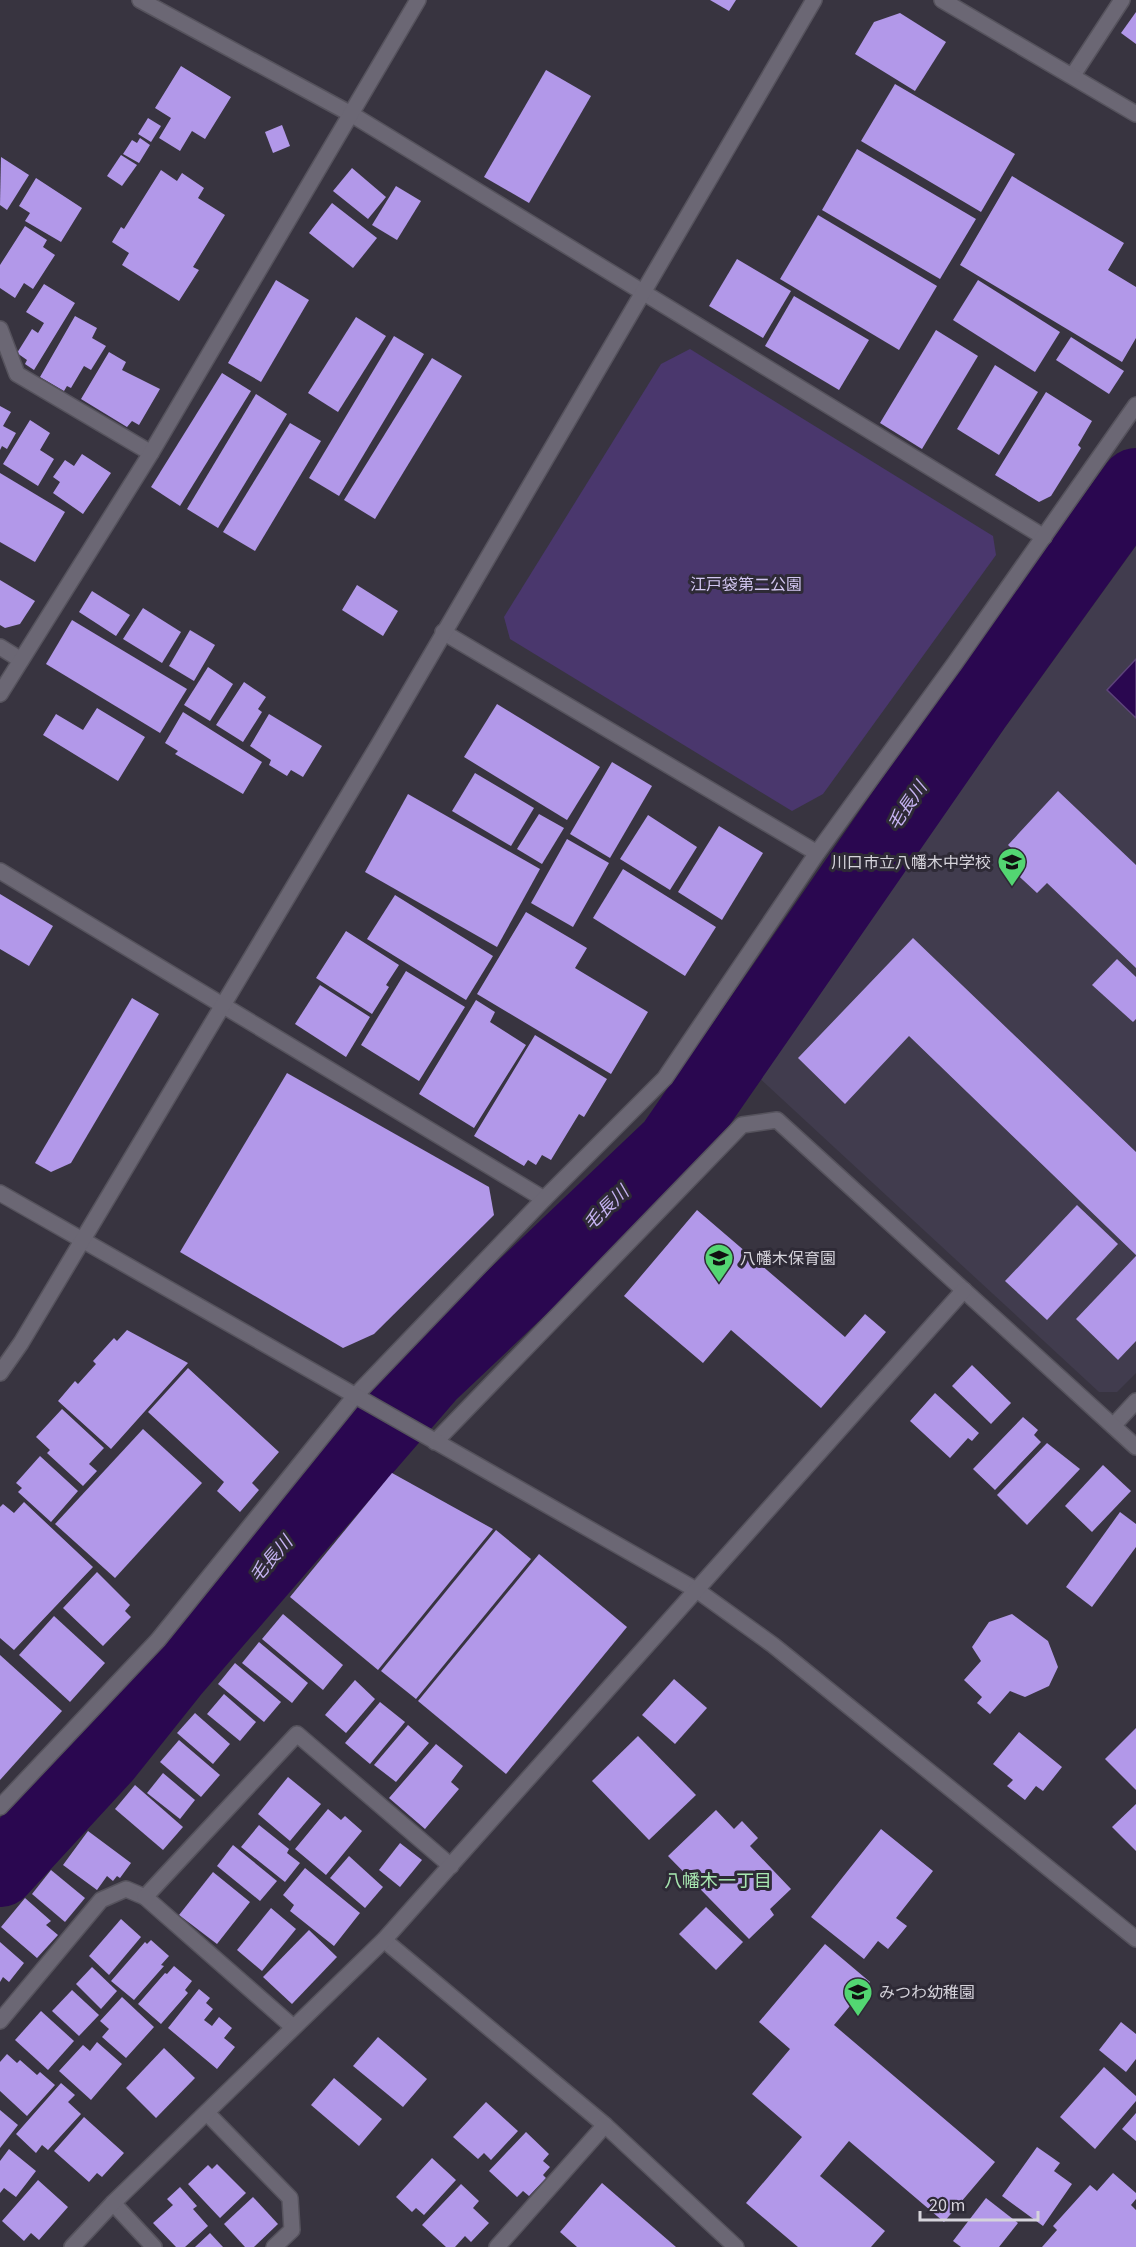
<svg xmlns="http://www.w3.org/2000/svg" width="1136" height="2247" font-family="'Source Sans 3','Noto Sans JP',sans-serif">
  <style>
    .built { fill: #413c4e }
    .green { fill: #4a376d }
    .water { fill: #2a0750; stroke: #5d447a; stroke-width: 1.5 }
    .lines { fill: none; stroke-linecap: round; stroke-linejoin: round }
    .river { stroke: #2a0750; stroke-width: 72 }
    .building { fill: #b298e9 }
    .service-casing { stroke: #56535d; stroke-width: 18 }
    .minor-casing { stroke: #56535d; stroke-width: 18 }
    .tertiary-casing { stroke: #56535d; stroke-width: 18 }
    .service { stroke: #6b6774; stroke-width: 15 }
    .minor { stroke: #6b6774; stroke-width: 15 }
    .tertiary { stroke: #6b6774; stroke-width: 15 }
    .labels { text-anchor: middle; stroke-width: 6; stroke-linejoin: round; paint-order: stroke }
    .park-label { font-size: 16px; fill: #d2c6f0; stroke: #2e2a36 }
    .poi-label { font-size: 16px; fill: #d5d3db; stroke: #2e2a36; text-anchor: start }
    .water-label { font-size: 18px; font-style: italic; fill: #c6b3f2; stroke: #2e2a36 }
    .neighbourhood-label { font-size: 18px; fill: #a7e7b0; stroke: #2e2a36 }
  </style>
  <rect width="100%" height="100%" fill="#383440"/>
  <path class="built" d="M1136,546V1373L1117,1392H1099L755,1074Z"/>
  <path class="green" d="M690,349L993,536L996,555L823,794L792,811L510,639L504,617L661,364Z"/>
  <path class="water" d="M1136,659V718L1107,690Z"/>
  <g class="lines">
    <path class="river" d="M0,1871L106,1756L173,1672L430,1375L672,1145L976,706L1136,484"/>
  </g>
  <g class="building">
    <path d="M710,0H736L729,11Z"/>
    <path d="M1136,12V44L1121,33Z"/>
    <path d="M900,13L946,42L915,91L855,54L874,22Z"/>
    <path d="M181,66L231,97L205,139L192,131L180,151L159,138L171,118L155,108Z"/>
    <path d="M546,70L591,96L529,203L484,177Z"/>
    <path d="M895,84L1015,154L981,212L861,141Z"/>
    <path d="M148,118L161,126L151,142L138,134Z"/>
    <path d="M282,125L290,146L273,153L265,132Z"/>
    <path d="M140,138L150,145L139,163L123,154L132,140L137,143Z"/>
    <path d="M857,149L976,219L940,279L822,210Z"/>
    <path d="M121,155L137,165L122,186L107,176Z"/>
    <path d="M1,157L29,175L7,210L0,205Z"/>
    <path d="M352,168L386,197L368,219L333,191Z"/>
    <path d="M161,170L177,181L182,173L204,188L198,198L225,215L193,267L199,270L179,301L122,265L129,253L112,242L121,227L124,229Z"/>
    <path d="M1012,176L1124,243L1108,270L1136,287V338L1122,362L960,265Z"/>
    <path d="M36,178L82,208L61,242L25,221L30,213L19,206Z"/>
    <path d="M396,186L421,201L397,240L372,225Z"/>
    <path d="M332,203L377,238L353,268L309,233Z"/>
    <path d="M818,215L937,286L899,350L780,279Z"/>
    <path d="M25,226L47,240L43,247L55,255L33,289L24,283L15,298L0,288V265Z"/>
    <path d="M737,259L791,291L763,338L709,306Z"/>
    <path d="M276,280L309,300L261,382L228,363Z"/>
    <path d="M978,280L1060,332L1035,372L953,320Z"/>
    <path d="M44,284L75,303L34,370L25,364L27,360L17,353L32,329L38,333L44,323L26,312Z"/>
    <path d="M794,296L869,340L839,390L765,346Z"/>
    <path d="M75,316L97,328L92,338L106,346L91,370L84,366L71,388L67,386L64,391L40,377Z"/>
    <path d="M356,317L386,336L338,412L308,393Z"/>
    <path d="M936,330L978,356L922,449L880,423Z"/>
    <path d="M394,336L424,354L339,496L309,478Z"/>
    <path d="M1071,337L1124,371L1109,394L1056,360Z"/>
    <path d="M109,352L126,362L122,370L160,389L139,425L132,421L127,427L81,399Z"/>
    <path d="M432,358L462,376L375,519L344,500Z"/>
    <path d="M995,365L1038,392L999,455L957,429Z"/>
    <path d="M222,373L251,391L180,506L151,487Z"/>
    <path d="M1046,392L1092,421L1078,445L1081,448L1051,496L1039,502L995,475Z"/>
    <path d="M256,394L287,414L218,528L187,509Z"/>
    <path d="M0,406L11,412L3,426L16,433L7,449L2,446L0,450Z"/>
    <path d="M30,420L50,433L40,450L54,459L38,486L3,464Z"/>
    <path d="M290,423L321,441L255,551L223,532Z"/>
    <path d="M82,454L111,473L83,514L53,493L60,482L53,477L65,460L74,466Z"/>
    <path d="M0,473L65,512L35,562L0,542Z"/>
    <path d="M0,580L35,601L20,624L5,628L0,625Z"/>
    <path d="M357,585L398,611L383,636L342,610Z"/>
    <path d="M92,591L130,615L116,636L79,612Z"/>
    <path d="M143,608L181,632L162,663L123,639Z"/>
    <path d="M72,620L187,689L160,733L46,664Z"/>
    <path d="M190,630L215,645L194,681L169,666Z"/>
    <path d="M208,667L233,684L210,721L184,705Z"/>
    <path d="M244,682L266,697L258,709L262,712L243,742L216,725Z"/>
    <path d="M497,704L600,767L567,820L464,757Z"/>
    <path d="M97,708L145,737L118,781L43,735L56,714L83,730Z"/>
    <path d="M183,712L262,762L243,794L175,754L178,751L165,743Z"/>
    <path d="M269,714L322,746L303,777L291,770L287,776L269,765L271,760L250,746Z"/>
    <path d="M612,762L652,786L610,858L570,834Z"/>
    <path d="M475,773L534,808L511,846L452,811Z"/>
    <path d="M1058,791L1136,865V968L1047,883L1037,893L1009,867L1020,856L1008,845Z"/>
    <path d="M408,794L540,869L497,947L365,872Z"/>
    <path d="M539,814L564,828L542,864L517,849Z"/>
    <path d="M648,815L697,847L670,890L620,859Z"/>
    <path d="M719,826L763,853L722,920L678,892Z"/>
    <path d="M567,839L609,863L573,927L531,903Z"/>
    <path d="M623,869L716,927L685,976L593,918Z"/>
    <path d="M0,894L53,926L29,966L0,949Z"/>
    <path d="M395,895L493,956L466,1000L367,939Z"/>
    <path d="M526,912L587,948L575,968L648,1012L611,1074L477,994Z"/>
    <path d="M346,931L399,965L386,985L389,987L372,1014L316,978Z"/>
    <path d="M913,938L1136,1152V1255L909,1036L845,1104L798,1058Z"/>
    <path d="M1117,959L1136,977V1019L1133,1022L1092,985Z"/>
    <path d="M406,971L465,1007L419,1081L361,1045Z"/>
    <path d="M320,985L370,1017L346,1057L295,1024Z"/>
    <path d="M132,998L159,1014L71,1163L51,1172L35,1163Z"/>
    <path d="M476,1000L495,1012L490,1022L526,1045L474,1128L419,1094Z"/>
    <path d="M535,1035L607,1079L584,1117L579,1114L551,1160L542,1155L536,1165L528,1160L524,1166L474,1136Z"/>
    <path d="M287,1073L489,1187L494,1215L374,1334L343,1348L180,1252Z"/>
    <path d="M1077,1205L1118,1244L1047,1320L1005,1281Z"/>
    <path d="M697,1210L845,1337L865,1314L886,1332L821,1408L731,1330L703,1363L624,1296Z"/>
    <path d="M1136,1256V1341L1118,1360L1076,1319Z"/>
    <path d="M127,1330L188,1363L111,1449L58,1401L75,1381L78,1384L96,1364L93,1361L114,1338L117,1341Z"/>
    <path d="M972,1365L1011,1403L991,1424L952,1386Z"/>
    <path d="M188,1368L279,1452L252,1483L259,1490L240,1512L217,1491L224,1482L148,1412Z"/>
    <path d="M935,1393L979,1433L972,1441L968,1438L950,1458L910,1421Z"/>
    <path d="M62,1409L104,1448L89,1464L97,1471L83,1486L47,1453L50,1450L36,1437Z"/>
    <path d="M1023,1417L1038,1430L1034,1435L1041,1442L995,1490L973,1469Z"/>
    <path d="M143,1429L202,1483L115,1578L55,1524Z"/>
    <path d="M1047,1443L1080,1469L1027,1525L997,1495Z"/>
    <path d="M40,1456L78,1491L51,1522L18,1492L22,1488L16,1483Z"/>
    <path d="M1103,1465L1131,1491L1092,1532L1065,1506Z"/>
    <path d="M392,1473L493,1529L378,1670L290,1597Z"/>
    <path d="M24,1502L93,1567L14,1650L0,1638V1507L3,1504L14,1513Z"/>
    <path d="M1120,1512L1136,1524V1547L1092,1607L1066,1587Z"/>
    <path d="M496,1530L531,1559L416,1699L381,1671Z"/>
    <path d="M539,1554L627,1627L506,1774L418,1701Z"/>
    <path d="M97,1572L130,1605L125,1611L131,1617L103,1646L63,1608Z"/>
    <path d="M283,1614L343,1665L323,1690L262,1639Z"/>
    <path d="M1012,1614L1048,1641L1058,1667L1049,1686L1025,1697L1010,1691L990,1714L977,1703L982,1697L964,1680L981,1661L972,1647L989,1622Z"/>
    <path d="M54,1616L105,1663L70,1702L19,1655Z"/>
    <path d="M259,1642L308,1683L292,1703L242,1663Z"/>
    <path d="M0,1655L62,1711L0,1780Z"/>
    <path d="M235,1663L281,1702L264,1722L218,1684Z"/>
    <path d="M674,1679L707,1708L675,1744L642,1715Z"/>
    <path d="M355,1680L375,1699L346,1733L325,1715Z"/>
    <path d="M224,1694L256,1722L240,1741L207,1714Z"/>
    <path d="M380,1702L405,1722L370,1764L345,1743Z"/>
    <path d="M195,1713L230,1744L213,1764L177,1733Z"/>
    <path d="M408,1725L429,1743L396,1782L374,1765Z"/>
    <path d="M1136,1728V1790L1105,1759Z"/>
    <path d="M1019,1732L1062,1767L1043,1791L1036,1786L1025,1800L1007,1786L1013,1780L993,1764Z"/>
    <path d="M638,1736L696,1795L649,1840L592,1781Z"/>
    <path d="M179,1740L220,1775L201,1797L160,1762Z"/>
    <path d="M436,1744L463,1766L451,1782L459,1789L425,1829L389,1798Z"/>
    <path d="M163,1773L195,1800L180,1819L147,1793Z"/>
    <path d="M288,1777L321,1804L290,1841L258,1814Z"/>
    <path d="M135,1785L183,1827L163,1850L115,1809Z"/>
    <path d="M1136,1804V1851L1112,1827Z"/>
    <path d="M328,1809L341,1820L345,1816L362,1831L326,1875L295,1849Z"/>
    <path d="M716,1810L734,1829L742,1821L758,1838L750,1846L791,1889L770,1909L774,1915L749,1939L668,1856Z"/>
    <path d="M259,1825L289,1849L287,1853L300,1863L285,1882L241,1847Z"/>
    <path d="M881,1829L933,1871L896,1918L907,1926L888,1949L878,1941L864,1959L811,1917Z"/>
    <path d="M88,1831L131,1863L120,1878L117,1876L113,1881L107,1876L97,1890L63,1865Z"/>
    <path d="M400,1843L422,1860L400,1887L379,1870Z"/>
    <path d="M233,1845L277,1881L260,1901L217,1866Z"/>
    <path d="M349,1856L383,1887L365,1908L330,1878Z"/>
    <path d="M305,1868L360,1913L334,1946L290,1911L294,1905L283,1895Z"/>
    <path d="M51,1870L85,1898L65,1922L32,1894Z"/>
    <path d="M213,1872L250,1902L217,1944L179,1915Z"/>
    <path d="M25,1898L51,1921L46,1925L58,1935L37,1958L1,1927Z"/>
    <path d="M706,1907L743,1942L716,1970L679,1934Z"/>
    <path d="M271,1908L296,1929L262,1971L237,1950Z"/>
    <path d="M121,1919L141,1937L109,1975L89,1956Z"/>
    <path d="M309,1930L337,1957L292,2004L263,1977Z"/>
    <path d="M151,1940L169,1956L161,1965L164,1966L134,2000L111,1981L145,1942L147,1944Z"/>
    <path d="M0,1942L24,1963L9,1982L3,1977L0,1982Z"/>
    <path d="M825,1944L870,1982L834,2025L995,2162L944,2222L849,2141L820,2176L885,2231L871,2247H798L746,2203L802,2137L752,2094L790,2049L759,2022Z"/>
    <path d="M174,1966L192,1981L185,1990L188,1993L161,2024L138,2004L165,1973L167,1974Z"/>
    <path d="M92,1967L117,1991L101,2009L76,1984Z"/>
    <path d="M199,1989L210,1998L206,2003L213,2009L204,2020L212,2026L219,2017L232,2028L224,2038L235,2047L217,2069L168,2028Z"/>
    <path d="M72,1990L99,2015L79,2036L52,2011Z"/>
    <path d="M122,1997L154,2027L126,2058L102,2037L109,2029L100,2021Z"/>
    <path d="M41,2011L74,2041L48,2070L15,2040Z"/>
    <path d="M1121,2022L1136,2034V2059L1126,2072L1099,2050Z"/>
    <path d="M378,2037L427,2079L403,2107L353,2066Z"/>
    <path d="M97,2042L122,2064L91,2100L59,2071L83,2045L90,2051Z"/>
    <path d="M164,2048L195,2078L156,2118L126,2088Z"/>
    <path d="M7,2054L17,2063L20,2060L37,2075L40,2072L55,2085L27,2116L0,2091V2062Z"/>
    <path d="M1104,2067L1136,2096V2101L1095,2149L1060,2117Z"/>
    <path d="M334,2078L382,2119L359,2146L311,2105Z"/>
    <path d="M61,2083L75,2095L68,2102L81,2114L48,2150L42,2145L36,2153L16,2134Z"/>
    <path d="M486,2102L518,2131L491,2160L484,2153L478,2159L453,2137Z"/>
    <path d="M0,2110L18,2125L0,2148Z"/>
    <path d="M1136,2113V2141L1122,2129Z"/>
    <path d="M84,2117L124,2153L102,2177L97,2173L89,2182L54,2151Z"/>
    <path d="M526,2132L549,2154L543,2161L550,2167L543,2175L546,2178L529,2196L523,2191L517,2197L489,2171Z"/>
    <path d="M1037,2147L1060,2163L1054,2171L1072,2184L1043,2226L1002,2196Z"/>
    <path d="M9,2149L36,2171L16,2197L4,2188L0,2193V2161Z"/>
    <path d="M432,2158L456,2180L424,2215L416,2208L412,2212L396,2197Z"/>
    <path d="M217,2164L246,2193L220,2218L188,2184L208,2165L212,2169Z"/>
    <path d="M1113,2173L1136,2193V2199L1131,2205L1136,2210V2247H1042L1057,2230L1053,2226L1090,2185L1097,2191Z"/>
    <path d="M38,2180L68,2207L39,2240L31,2233L24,2241L2,2221Z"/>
    <path d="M602,2183L676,2247H577L560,2232Z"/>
    <path d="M461,2184L479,2201L473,2208L489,2223L471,2242L465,2236L455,2247H446L422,2225Z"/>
    <path d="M180,2187L197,2206L193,2209L208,2226L185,2247H176L153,2223L173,2205L167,2199Z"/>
    <path d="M253,2197L278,2224L254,2247H245L224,2224Z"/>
    <path d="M986,2198L1018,2223L999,2247H961L953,2241Z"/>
    <path d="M210,2233L223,2247H195Z"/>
  </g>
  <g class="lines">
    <g class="service-casing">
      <g id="service">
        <path d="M0,329L17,374L151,453"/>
        <path d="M0,647L21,660"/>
        <path d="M0,2021L101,1900L126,1889L145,1897"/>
        <path d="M207,2113L290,2198L292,2230L274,2247"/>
        <path d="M113,2203L154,2247"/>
      </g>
    </g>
    <g class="minor-casing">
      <g id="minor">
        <path d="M140,0L351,114L1044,537"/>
        <path d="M1073,75L1122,0"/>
        <path d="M443,632L817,853"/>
        <path d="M0,694L151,453L418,0"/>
        <path d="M0,871L544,1199"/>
        <path d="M1113,1426L1136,1401"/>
        <path d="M435,1442L742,1125L777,1120L1136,1447"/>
        <path d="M0,1807L158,1640L355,1396L544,1199L665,1078L817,853L955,663L1136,405"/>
        <path d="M384,1940L605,2125L736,2247"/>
        <path d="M293,2027L145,1897L297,1734L451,1866"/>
        <path d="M497,2247L605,2125"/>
      </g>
    </g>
    <g class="tertiary-casing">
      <g id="tertiary">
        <path d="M942,0L1136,114"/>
        <path d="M0,1193L698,1591L773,1645L1136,1939"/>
        <path d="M0,1373L21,1343L379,744L814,0"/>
        <path d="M72,2247L113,2203L384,1940L964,1290"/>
      </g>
    </g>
    <use href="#service" class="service"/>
    <use href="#minor" class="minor"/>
    <use href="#tertiary" class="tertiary"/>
  </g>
  <defs>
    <g id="school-pin" transform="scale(1.5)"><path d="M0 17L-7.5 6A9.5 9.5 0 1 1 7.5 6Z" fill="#53d672" stroke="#2e2a36"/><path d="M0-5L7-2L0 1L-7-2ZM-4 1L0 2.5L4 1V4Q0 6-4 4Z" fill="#111"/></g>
  </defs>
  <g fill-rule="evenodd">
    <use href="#school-pin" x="1012" y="862"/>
    <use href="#school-pin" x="719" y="1258"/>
    <use href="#school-pin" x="858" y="1992"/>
  </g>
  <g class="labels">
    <g class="park-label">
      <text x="746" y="590">江戸袋第二公園</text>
    </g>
    <g class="poi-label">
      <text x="991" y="868" text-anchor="end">川口市立八幡木中学校</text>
      <text x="740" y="1264">八幡木保育園</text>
      <text x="879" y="1998">みつわ幼稚園</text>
    </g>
    <g class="water-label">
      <text transform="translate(907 806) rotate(-55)" y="6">毛長川</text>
      <text transform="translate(606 1208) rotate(-44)" y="6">毛長川</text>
      <text transform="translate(271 1559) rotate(-49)" y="6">毛長川</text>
    </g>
    <g class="neighbourhood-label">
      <text x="718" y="1887">八幡木一丁目</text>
    </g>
  </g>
  <path d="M920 2211v9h118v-9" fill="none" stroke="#d5d3db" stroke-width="3"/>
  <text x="929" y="2211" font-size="18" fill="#d5d3db" stroke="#2e2a36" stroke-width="4.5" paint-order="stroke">20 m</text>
</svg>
